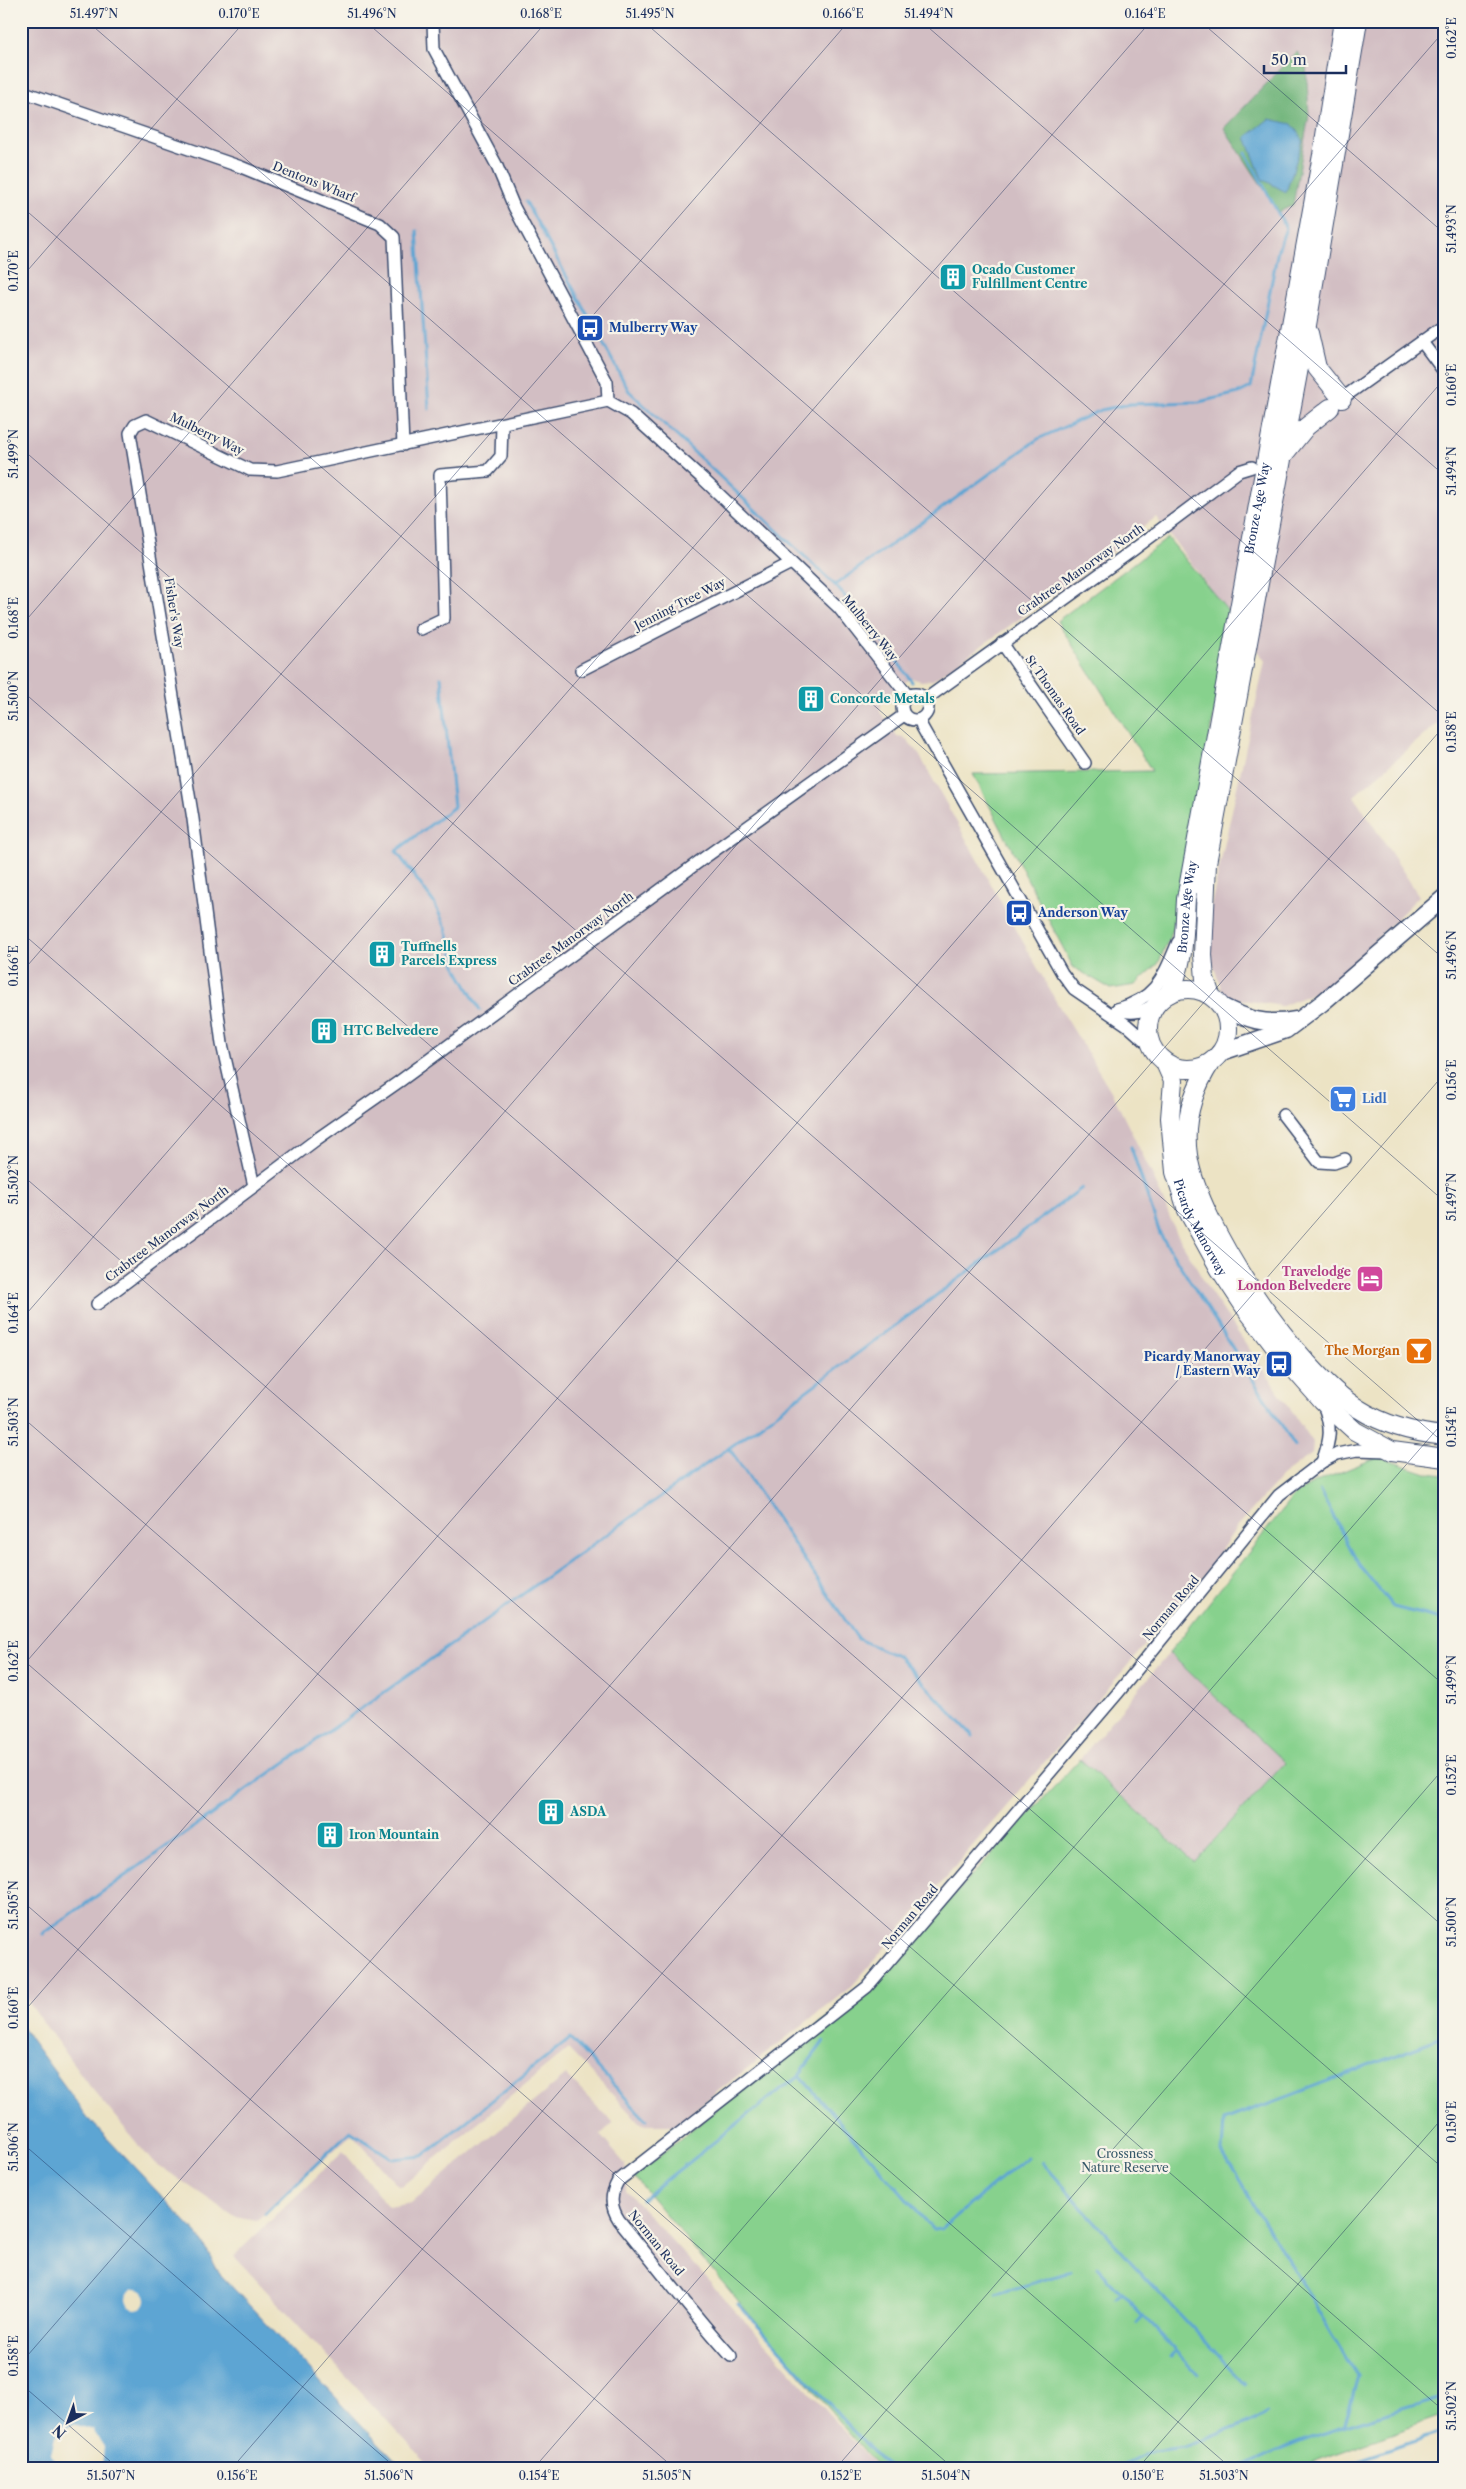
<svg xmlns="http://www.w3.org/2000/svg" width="1466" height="2489" font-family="'Libre Caslon Text',serif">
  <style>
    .industrial { fill: #d2bec3 }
    .green { fill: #87d18d; stroke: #518076 }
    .forest { fill: #6db378; stroke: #44716b }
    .water { fill: #5da5d3; stroke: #3c6a98 }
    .pier { fill: #ece3c4 }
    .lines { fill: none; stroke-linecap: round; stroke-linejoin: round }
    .stream { stroke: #5da5d3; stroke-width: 3 }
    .minor-casing { stroke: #3a4a6d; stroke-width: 14 }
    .secondary-casing { stroke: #3a4a6d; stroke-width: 19 }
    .primary-casing { stroke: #3a4a6d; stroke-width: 20 }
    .minor { stroke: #fff; stroke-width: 11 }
    .secondary { stroke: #fff; stroke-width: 16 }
    .primary { stroke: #fff; stroke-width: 18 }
    .ticks { fill: none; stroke: #1b2f5e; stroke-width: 1; stroke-opacity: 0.45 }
    .labels { text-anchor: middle; stroke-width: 4.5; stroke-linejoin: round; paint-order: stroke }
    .street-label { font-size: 12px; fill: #1b2f5e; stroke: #f7f3e8 }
    .culture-label { font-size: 12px; font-weight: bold; fill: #0d838f; stroke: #f7f3e8; text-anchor: start }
    .transit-label { font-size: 12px; font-weight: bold; fill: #164399; stroke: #f7f3e8; text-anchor: start }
    .shop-label { font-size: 12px; font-weight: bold; fill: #366cbe; stroke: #f7f3e8; text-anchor: start }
    .hotel-label { font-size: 12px; font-weight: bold; fill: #b23c85; stroke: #f7f3e8; text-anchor: end }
    .food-label { font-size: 12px; font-weight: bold; fill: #c56008; stroke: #f7f3e8; text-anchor: end }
    .park-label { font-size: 12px; fill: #36586a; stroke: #f7f3e8 }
    .neatline { fill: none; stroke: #1b2f5e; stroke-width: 2 }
    .ticks-label { font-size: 12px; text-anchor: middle; fill: #1b2f5e }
  </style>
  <rect width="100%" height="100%" fill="#f7f3e8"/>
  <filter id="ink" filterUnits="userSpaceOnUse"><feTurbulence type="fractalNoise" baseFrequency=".02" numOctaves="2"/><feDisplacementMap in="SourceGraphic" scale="10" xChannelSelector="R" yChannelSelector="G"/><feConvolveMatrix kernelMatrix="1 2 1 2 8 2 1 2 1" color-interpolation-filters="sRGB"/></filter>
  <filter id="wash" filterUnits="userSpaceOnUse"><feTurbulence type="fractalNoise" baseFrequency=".0096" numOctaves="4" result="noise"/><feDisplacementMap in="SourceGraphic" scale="20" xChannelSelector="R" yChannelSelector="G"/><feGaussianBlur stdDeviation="1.12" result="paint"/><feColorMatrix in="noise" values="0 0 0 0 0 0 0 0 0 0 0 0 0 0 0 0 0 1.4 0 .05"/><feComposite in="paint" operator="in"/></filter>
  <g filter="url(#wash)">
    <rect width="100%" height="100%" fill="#ece3c4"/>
    <g class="industrial">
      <path d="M21,21H1445V717L1354,796L1419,896L1330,986L1282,1006L1224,997L1204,937L1265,661L1156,517L1093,567L933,680L921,681L911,678L882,698L880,712L897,736L903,737L916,749L1057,1003L1111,1091L1152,1174L1176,1232L1209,1290L1313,1442L1312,1454L1282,1476L1236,1528L1201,1580L852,1986L675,2125H642L568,2049L403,2185L398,2186L352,2134L256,2221L235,2217L151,2160L88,2084L21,1992Z"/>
      <path d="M1169,1653L1285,1763L1194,1862L1080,1759Z"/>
      <path d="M566,2075L613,2123L600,2135L626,2165V2190L878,2468H431L234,2256L343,2151L389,2207L411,2203Z"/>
    </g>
    <g class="green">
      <path d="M1168,538L1232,616L1177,920L1158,964L1135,985L1111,989L1073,967L973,774L1152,771L1057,621Z"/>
      <path d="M1378,1457L1426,1473L1445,1475V2415L1294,2468H879L634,2177L882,1972L1080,1759L1194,1862L1285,1763L1169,1653L1295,1494L1314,1483Z"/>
    </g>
    <path class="forest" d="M1297,52L1306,64L1309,115L1293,205L1279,212L1224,128Z"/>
    <g class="water">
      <path d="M1269,119L1292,124L1303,140L1286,192L1262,179L1246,137Z"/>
      <path d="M21,2026L88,2118L200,2237L219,2273L402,2468H21Z"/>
    </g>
    <g class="pier">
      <circle cx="136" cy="2299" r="10"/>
      <path d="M74,2424L93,2430L104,2447L102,2468H58L51,2455L55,2436Z"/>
    </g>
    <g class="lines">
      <g class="stream">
        <path d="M526,202L629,391L835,585L878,634L912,682"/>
        <path d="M417,231L429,409"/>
        <path d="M835,585L1038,439L1101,410L1130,404L1199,402L1239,393L1251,387L1278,250L1286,228L1246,153"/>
        <path d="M441,677L454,807L396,851L434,903L446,928L457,969L480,1010"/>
        <path d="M1131,1147L1160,1234L1295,1446"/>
        <path d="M729,1448L858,1639L899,1657L973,1736"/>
        <path d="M1320,1491L1360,1566L1393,1607L1445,1620"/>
        <path d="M43,1934L729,1448L1082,1188"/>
        <path d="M799,2075L933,2230L941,2229L1027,2157"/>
        <path d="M1042,2162L1131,2262L1245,2384"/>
        <path d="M642,2199L799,2075L824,2041"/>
        <path d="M265,2214L350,2131L393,2159L423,2156L570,2038L646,2120"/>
        <path d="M1097,2267L1198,2374"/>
        <path d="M996,2294L1070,2272"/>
        <path d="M1116,2298L1121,2293"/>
        <path d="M738,2304L888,2468"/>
        <path d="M1137,2323L1143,2316"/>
        <path d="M1171,2357L1176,2351"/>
        <path d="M1344,2427L1358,2377L1222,2152L1224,2120L1445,2037"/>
        <path d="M1119,2468L1152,2451L1185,2447L1250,2422L1267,2411"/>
        <path d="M1241,2468C1305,2435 1376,2417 1445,2396"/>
        <path d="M1335,2468L1445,2431"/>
      </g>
    </g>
  </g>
  <g filter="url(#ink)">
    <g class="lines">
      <g class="minor-casing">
        <g id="minor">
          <path d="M433,21L434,49L496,164L514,207L607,382L608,401"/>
          <path d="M21,91L241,167L380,224L394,237L403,445"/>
          <path d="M1422,342L1445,373"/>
          <path d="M1337,402L1445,325"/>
          <path d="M421,629L444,618L440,475L488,471L501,456L502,425"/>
          <path d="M1002,643L1085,763"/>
          <path d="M581,670L791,563"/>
          <circle cx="915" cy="707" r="13"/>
          <path d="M926,699L1133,550L1239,471L1252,467"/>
          <path d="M920,720L922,727L1062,973L1074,989L1127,1025L1154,1049"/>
          <path d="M1117,1009C1157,998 1163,977 1178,942"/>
          <path d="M1117,1009C1133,1016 1143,1011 1157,1003"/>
          <path d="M1283,1115L1319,1162L1334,1163L1345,1159"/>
          <path d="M254,1186L222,1044L193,819L130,433L135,425L146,420L250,470L277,471L608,401L631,414L703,479L839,608L908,696"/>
          <path d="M97,1304L317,1139L400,1081L704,858L904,715"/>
          <path d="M1322,1462C1331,1438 1332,1428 1323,1404"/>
          <path d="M731,2356C691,2312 656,2265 619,2220C610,2206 610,2195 618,2181L867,1987L1117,1694L1279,1495L1322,1462L1337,1454L1357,1450L1387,1451"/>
        </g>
      </g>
      <g class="secondary-casing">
        <g id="secondary">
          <path d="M1221,1006C1247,1019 1264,1026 1295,1020"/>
          <path d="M1219,1053L1286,1030L1322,1003L1445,897"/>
        </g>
      </g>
      <g class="primary-casing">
        <g id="primary">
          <path d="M1309,333L1317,368L1342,399"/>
          <path d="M1285,453L1306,427L1330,408"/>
          <circle cx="1188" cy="1029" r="40"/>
          <path id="s1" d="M1168,994C1185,966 1184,932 1186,899L1322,155L1343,21"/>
          <path d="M1211,996L1205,979L1203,955L1207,863L1307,325L1358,21"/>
          <path d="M1211,1062C1193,1090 1183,1122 1188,1155C1198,1225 1298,1372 1359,1409C1384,1425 1415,1433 1445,1436"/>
          <path id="s2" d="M1165,1063L1173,1081L1170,1118L1175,1172L1187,1210L1219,1268L1246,1309L1278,1351L1322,1401L1355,1431L1392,1451L1445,1458"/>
        </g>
      </g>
      <use href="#minor" class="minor"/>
      <use href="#secondary" class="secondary"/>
      <use href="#primary" class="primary"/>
    </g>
  </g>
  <path class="ticks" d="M87,21L1445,1202M365,21L1445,960M643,21L1445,718M921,21L1445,476M1200,21L1445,234M21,206L1445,1444M21,278L245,21M21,448L1445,1686M21,626L547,21M21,690L1445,1928M21,932L1445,2170M21,973L849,21M21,1174L1445,2412M21,1320L1151,21M21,1416L1231,2468M21,1658L953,2468M21,1668L1445,30M21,1900L674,2468M21,2015L1445,378M21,2142L396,2468M21,2363L1445,725M21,2384L118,2468M232,2468L1445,1073M534,2468L1445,1420M836,2468L1445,1767M1138,2468L1445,2115M1440,2468L1445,2462"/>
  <defs>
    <g id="building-square" transform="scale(1.4375)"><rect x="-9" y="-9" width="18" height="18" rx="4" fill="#0f9aa8" stroke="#f7f3e8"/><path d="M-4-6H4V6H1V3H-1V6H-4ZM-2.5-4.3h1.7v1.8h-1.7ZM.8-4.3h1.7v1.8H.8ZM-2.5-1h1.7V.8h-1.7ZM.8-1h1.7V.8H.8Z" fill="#fff"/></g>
    <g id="bus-square" transform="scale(1.4375)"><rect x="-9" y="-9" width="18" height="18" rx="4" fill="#1a4fb4" stroke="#f7f3e8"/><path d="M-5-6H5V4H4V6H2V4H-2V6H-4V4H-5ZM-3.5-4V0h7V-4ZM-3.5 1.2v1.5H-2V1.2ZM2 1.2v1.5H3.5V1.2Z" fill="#fff"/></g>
    <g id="supermarket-square" transform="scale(1.4375)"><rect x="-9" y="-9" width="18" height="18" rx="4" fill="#3f7fe0" stroke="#f7f3e8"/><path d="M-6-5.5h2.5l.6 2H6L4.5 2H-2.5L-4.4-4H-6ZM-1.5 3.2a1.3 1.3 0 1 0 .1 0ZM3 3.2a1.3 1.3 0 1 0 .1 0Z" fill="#fff"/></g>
    <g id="hotel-square" transform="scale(1.4375)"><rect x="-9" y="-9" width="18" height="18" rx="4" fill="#d1479c" stroke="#f7f3e8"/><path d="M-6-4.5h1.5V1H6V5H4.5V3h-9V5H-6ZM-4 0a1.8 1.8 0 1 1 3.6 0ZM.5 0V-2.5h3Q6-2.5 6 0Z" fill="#fff"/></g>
    <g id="bar-square" transform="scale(1.4375)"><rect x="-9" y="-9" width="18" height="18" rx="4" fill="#e8710a" stroke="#f7f3e8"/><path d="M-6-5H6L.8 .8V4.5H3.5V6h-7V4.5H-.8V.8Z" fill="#fff"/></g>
  </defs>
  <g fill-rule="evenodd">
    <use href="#building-square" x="953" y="277"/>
    <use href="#bus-square" x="590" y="328"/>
    <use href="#building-square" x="811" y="699"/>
    <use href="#bus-square" x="1019" y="913"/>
    <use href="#building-square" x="382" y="954"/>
    <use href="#building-square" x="324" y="1031"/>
    <use href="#supermarket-square" x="1343" y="1099"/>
    <use href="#hotel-square" x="1370" y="1279"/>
    <use href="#bar-square" x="1419" y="1351"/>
    <use href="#bus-square" x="1279" y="1364"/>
    <use href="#building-square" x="551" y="1812"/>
    <use href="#building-square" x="330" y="1835"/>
  </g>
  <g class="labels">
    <g class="street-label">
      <text transform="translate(314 182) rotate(22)" y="4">Dentons Wharf</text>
      <text transform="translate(207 434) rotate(26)" y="4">Mulberry Way</text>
      <text dy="4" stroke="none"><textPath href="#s1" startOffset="495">Bronze Age Way</textPath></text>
      <text transform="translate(1081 570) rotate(-35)" y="4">Crabtree Manorway North</text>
      <text transform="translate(680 604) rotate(-27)" y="4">Jenning Tree Way</text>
      <text transform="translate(174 613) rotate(81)" y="4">Fisher's Way</text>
      <text transform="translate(870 628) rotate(51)" y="4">Mulberry Way</text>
      <text transform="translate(1055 695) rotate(55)" y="4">St Thomas Road</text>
      <text dy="4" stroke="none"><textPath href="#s1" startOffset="90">Bronze Age Way</textPath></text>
      <text transform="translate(571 939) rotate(-36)" y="4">Crabtree Manorway North</text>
      <text dy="4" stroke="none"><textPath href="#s2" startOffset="172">Picardy Manorway</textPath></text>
      <text transform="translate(167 1234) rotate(-37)" y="4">Crabtree Manorway North</text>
      <text transform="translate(1171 1608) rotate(-50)" y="4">Norman Road</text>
      <text transform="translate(910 1917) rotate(-50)" y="4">Norman Road</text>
      <text transform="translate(656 2243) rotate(51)" y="4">Norman Road</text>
    </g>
    <g class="culture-label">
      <text x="972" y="274">Ocado Customer<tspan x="972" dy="14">Fulfillment Centre</tspan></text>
      <text x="830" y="703">Concorde Metals</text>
      <text x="401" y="951">Tuffnells<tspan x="401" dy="14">Parcels Express</tspan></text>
      <text x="343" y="1035">HTC Belvedere</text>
      <text x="570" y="1816">ASDA</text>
      <text x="349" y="1839">Iron Mountain</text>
    </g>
    <g class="transit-label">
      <text x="609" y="332">Mulberry Way</text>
      <text x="1038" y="917">Anderson Way</text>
      <text x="1260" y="1361" text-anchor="end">Picardy Manorway<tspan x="1260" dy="14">/ Eastern Way</tspan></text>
    </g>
    <g class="shop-label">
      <text x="1362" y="1103">Lidl</text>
    </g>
    <g class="hotel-label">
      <text x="1351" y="1276">Travelodge<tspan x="1351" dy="14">London Belvedere</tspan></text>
    </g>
    <g class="food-label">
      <text x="1400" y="1355">The Morgan</text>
    </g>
    <g class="park-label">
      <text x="1125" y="2158">Crossness<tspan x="1125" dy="14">Nature Reserve</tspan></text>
    </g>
  </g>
  <rect width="1466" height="2489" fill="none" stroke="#f7f3e8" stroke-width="55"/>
  <g transform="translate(68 2422) rotate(221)" stroke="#f7f3e8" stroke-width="4" paint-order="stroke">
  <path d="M0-4L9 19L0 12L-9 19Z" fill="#1b2f5e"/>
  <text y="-8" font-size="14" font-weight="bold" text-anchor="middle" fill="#1b2f5e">N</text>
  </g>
  <path d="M1264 65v8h82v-8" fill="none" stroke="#1b2f5e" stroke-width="2.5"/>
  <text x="1271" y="65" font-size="15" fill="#1b2f5e" stroke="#f7f3e8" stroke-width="4" paint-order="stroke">50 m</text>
  <rect x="28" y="28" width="1410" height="2434" class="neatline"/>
  <g class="ticks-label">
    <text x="94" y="18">51.497°N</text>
    <text x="239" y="18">0.170°E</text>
    <text x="372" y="18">51.496°N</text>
    <text x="541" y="18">0.168°E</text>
    <text x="650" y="18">51.495°N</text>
    <text x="843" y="18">0.166°E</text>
    <text x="929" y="18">51.494°N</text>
    <text x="1145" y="18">0.164°E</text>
    <text transform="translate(1452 38) rotate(-90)" y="4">0.162°E</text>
    <text transform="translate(1452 229) rotate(-90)" y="4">51.493°N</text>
    <text transform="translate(14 271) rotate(-90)" y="4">0.170°E</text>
    <text transform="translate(1452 385) rotate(-90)" y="4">0.160°E</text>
    <text transform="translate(14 454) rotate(-90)" y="4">51.499°N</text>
    <text transform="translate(1452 471) rotate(-90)" y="4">51.494°N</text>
    <text transform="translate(14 618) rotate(-90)" y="4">0.168°E</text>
    <text transform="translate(14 696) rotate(-90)" y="4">51.500°N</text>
    <text transform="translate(1452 732) rotate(-90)" y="4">0.158°E</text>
    <text transform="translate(1452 955) rotate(-90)" y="4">51.496°N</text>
    <text transform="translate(14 966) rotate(-90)" y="4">0.166°E</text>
    <text transform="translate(1452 1080) rotate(-90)" y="4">0.156°E</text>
    <text transform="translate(14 1180) rotate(-90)" y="4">51.502°N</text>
    <text transform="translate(1452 1197) rotate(-90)" y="4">51.497°N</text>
    <text transform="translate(14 1313) rotate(-90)" y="4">0.164°E</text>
    <text transform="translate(14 1422) rotate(-90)" y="4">51.503°N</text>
    <text transform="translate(1452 1427) rotate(-90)" y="4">0.154°E</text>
    <text transform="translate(14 1661) rotate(-90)" y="4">0.162°E</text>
    <text transform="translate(1452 1680) rotate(-90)" y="4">51.499°N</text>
    <text transform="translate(1452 1775) rotate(-90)" y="4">0.152°E</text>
    <text transform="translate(14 1905) rotate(-90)" y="4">51.505°N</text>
    <text transform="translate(1452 1922) rotate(-90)" y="4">51.500°N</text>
    <text transform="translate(14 2008) rotate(-90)" y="4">0.160°E</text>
    <text transform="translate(1452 2122) rotate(-90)" y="4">0.150°E</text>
    <text transform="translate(14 2147) rotate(-90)" y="4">51.506°N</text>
    <text transform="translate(14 2356) rotate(-90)" y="4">0.158°E</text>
    <text transform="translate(1452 2406) rotate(-90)" y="4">51.502°N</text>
    <text x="111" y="2480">51.507°N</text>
    <text x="237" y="2480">0.156°E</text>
    <text x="389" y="2480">51.506°N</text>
    <text x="539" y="2480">0.154°E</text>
    <text x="667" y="2480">51.505°N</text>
    <text x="841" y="2480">0.152°E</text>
    <text x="946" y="2480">51.504°N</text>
    <text x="1143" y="2480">0.150°E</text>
    <text x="1224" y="2480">51.503°N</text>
  </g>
</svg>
